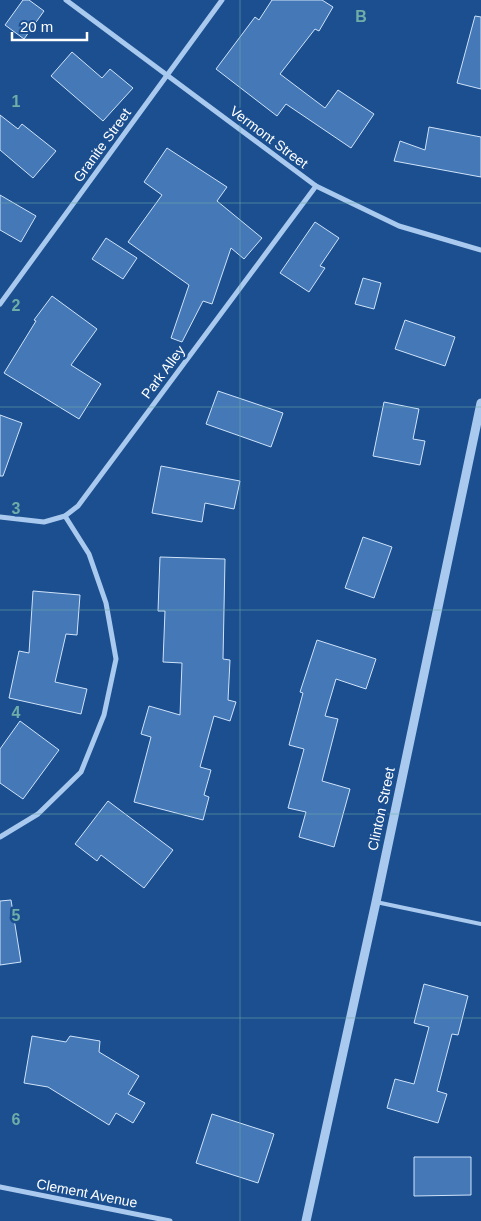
<svg xmlns="http://www.w3.org/2000/svg" width="481" height="1221" font-family="Helvetica,sans-serif">
  <style>
    .building { fill: #4478b7; stroke: #cfe3fa }
    .lines { fill: none; stroke-linecap: round; stroke-linejoin: round }
    .service { stroke: #a9c9ee; stroke-width: 4 }
    .minor { stroke: #a9c9ee; stroke-width: 5 }
    .tertiary { stroke: #a9c9ee; stroke-width: 9 }
    .grid { fill: none; stroke: #6fada8; stroke-width: 1; stroke-opacity: 0.55 }
    .labels { text-anchor: middle; stroke-width: 5; stroke-linejoin: round; paint-order: stroke }
    .street-label { font-size: 14px; fill: #fff; stroke: #1b4f8f }
    .grid-label { font-size: 16px; text-anchor: middle; font-weight: bold; fill: #6fada8; stroke: #1b4f8f; stroke-width: 5; stroke-linejoin: round; paint-order: stroke }
  </style>
  <rect width="100%" height="100%" fill="#1b4f8f"/>
  <g class="building">
    <path d="M23,0H29L44,11L24,39L5,25Z"/>
    <path d="M272,0H322L333,7L319,31L315,29L280,74L325,108L338,90L374,114L351,148L286,104L277,116L216,69L255,17L259,20Z"/>
    <path d="M475,16L481,17V89L457,83Z"/>
    <path d="M72,52L102,78L110,69L133,88L103,121L51,76Z"/>
    <path d="M0,115L18,129L22,124L56,151L33,178L0,150Z"/>
    <path d="M429,127L481,137V177L394,161L400,141L425,150Z"/>
    <path d="M167,148L227,187L217,201L262,238L244,259L231,248L212,304L203,301L182,342L171,338L189,285L128,242L162,195L144,182Z"/>
    <path d="M0,195L36,216L21,242L0,230Z"/>
    <path d="M315,222L339,238L320,266L325,268L309,292L280,273Z"/>
    <path d="M106,238L137,258L123,279L92,259Z"/>
    <path d="M363,278L381,283L374,309L355,304Z"/>
    <path d="M52,296L97,329L71,365L101,384L79,419L4,373L36,321L34,320Z"/>
    <path d="M405,320L455,337L445,366L395,349Z"/>
    <path d="M218,391L283,413L271,447L206,424Z"/>
    <path d="M384,402L419,409L413,439L425,441L420,465L373,456Z"/>
    <path d="M0,415L22,423L3,476H0Z"/>
    <path d="M161,466L240,481L234,509L205,503L202,522L152,513Z"/>
    <path d="M363,537L392,547L374,598L345,588Z"/>
    <path d="M160,557L225,559L223,659L230,660L228,700L236,702L230,721L214,716L200,767L211,770L204,795L209,797L203,820L134,802L151,737L141,734L149,706L180,715L182,663L163,662L165,611H158Z"/>
    <path d="M33,591L80,595L77,635L66,634L55,682L87,689L81,714L9,698L19,651L29,653Z"/>
    <path d="M317,640L376,659L366,689L336,679L325,716L338,719L322,781L350,789L334,847L299,837L306,812L288,808L304,749L289,745L303,693L300,692Z"/>
    <path d="M20,721L59,750L23,799L0,783V749Z"/>
    <path d="M108,801L173,850L144,888L101,855L97,861L75,844Z"/>
    <path d="M11,900L21,962L0,965V901Z"/>
    <path d="M424,984L468,996L458,1035L452,1034L437,1091L447,1094L438,1123L387,1108L395,1079L414,1084L429,1027L414,1023Z"/>
    <path d="M32,1036L66,1042L70,1036L100,1041L99,1052L139,1076L128,1094L145,1103L133,1123L116,1113L109,1125L48,1087L24,1083Z"/>
    <path d="M212,1114L274,1134L258,1183L196,1163Z"/>
    <path d="M414,1157H471V1195L414,1196Z"/>
  </g>
  <g class="lines">
    <path class="service" d="M376,902L481,924"/>
    <g class="minor">
      <path d="M66,0L316,186L399,226L481,250"/>
      <path d="M0,304L222,0"/>
      <path d="M0,517L44,522L65,516L78,506L316,186"/>
      <path d="M0,837L38,814L81,772L104,715L116,659L106,603L89,554L65,516"/>
      <path d="M0,1187L170,1221"/>
    </g>
    <path class="tertiary" d="M306,1221L376,902L481,403"/>
  </g>
  <path class="grid" d="M240,0V1221M0,203H481M0,407H481M0,610H481M0,814H481M0,1018H481"/>
  <g class="labels">
    <g class="street-label">
      <text transform="translate(269 137) rotate(37)" y="5">Vermont Street</text>
      <text transform="translate(102 145) rotate(-54)" y="5">Granite Street</text>
      <text transform="translate(163 372) rotate(-53)" y="5">Park Alley</text>
      <text transform="translate(381 809) rotate(-78)" y="5">Clinton Street</text>
      <text transform="translate(87 1193) rotate(11)" y="5">Clement Avenue</text>
    </g>
  </g>
  <g class="grid-label">
    <text x="361" y="22">B</text>
    <text x="16" y="107">1</text>
    <text x="16" y="311">2</text>
    <text x="16" y="514">3</text>
    <text x="16" y="718">4</text>
    <text x="16" y="921">5</text>
    <text x="16" y="1125">6</text>
  </g>
  <path d="M12 32v8h75v-8" fill="none" stroke="#ffffff" stroke-width="2.5"/>
  <text x="20" y="32" font-size="15" fill="#ffffff" stroke="#1b4f8f" stroke-width="4" paint-order="stroke">20 m</text>
</svg>
